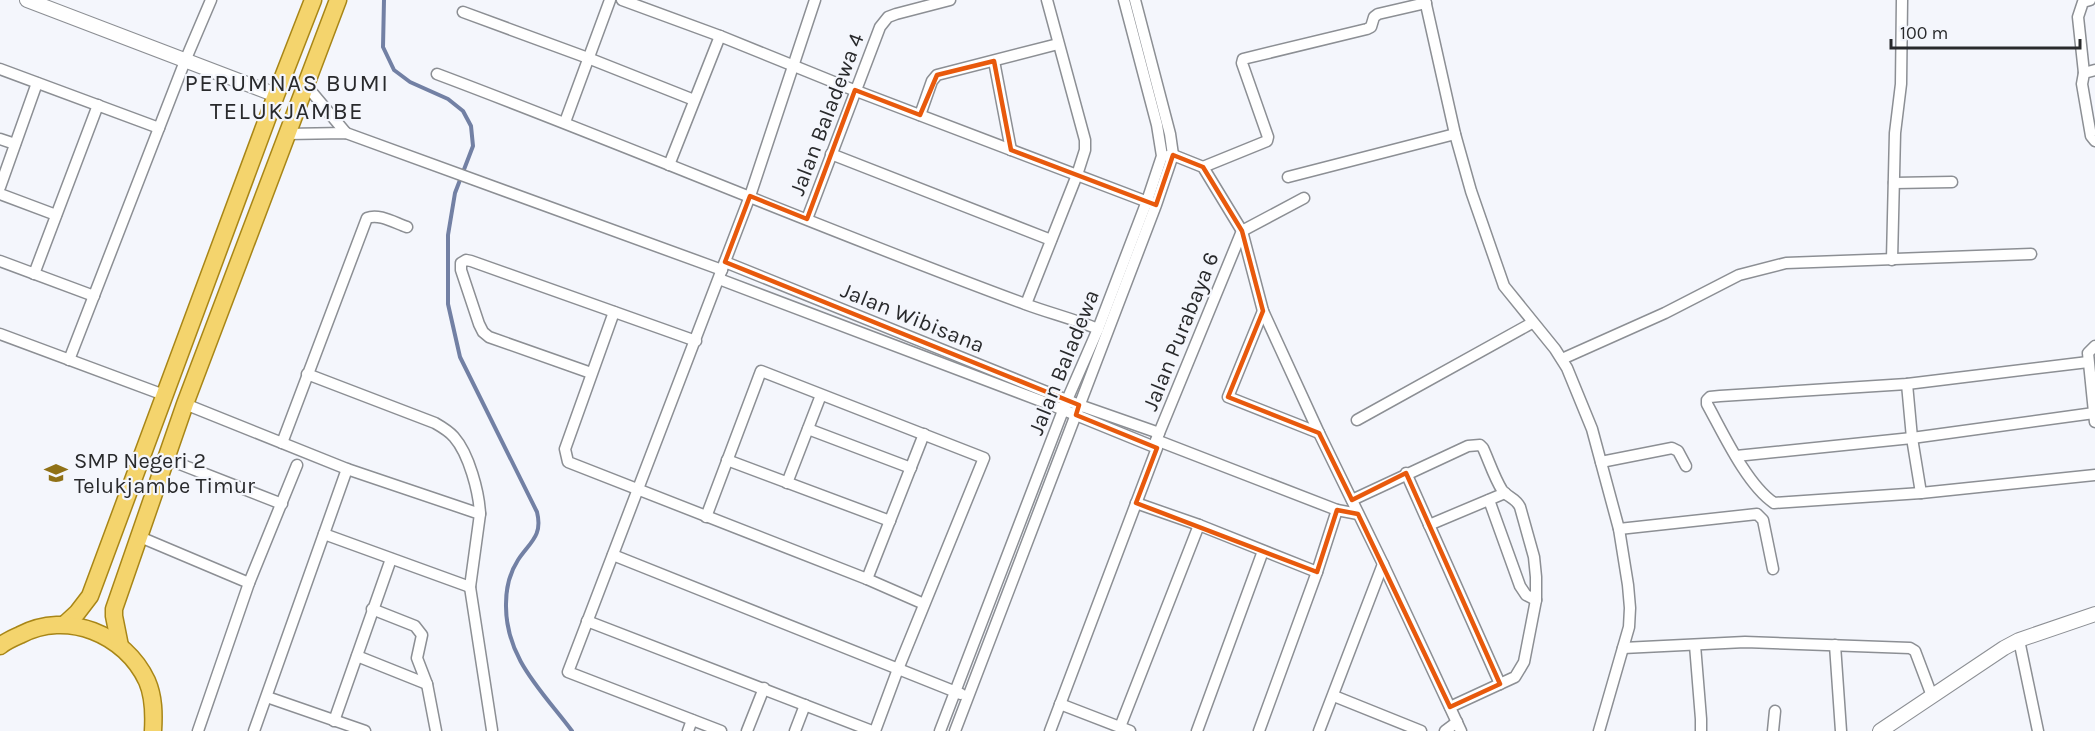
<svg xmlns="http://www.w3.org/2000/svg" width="2095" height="731" font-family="Karla,sans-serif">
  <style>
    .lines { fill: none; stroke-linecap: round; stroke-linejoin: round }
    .stream { stroke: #7280a4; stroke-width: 4 }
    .minor-casing { stroke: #8c8f94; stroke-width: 13 }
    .tertiary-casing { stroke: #8c8f94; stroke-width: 16 }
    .primary-casing { stroke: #a88617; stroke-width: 19 }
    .minor { stroke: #fff; stroke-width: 10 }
    .tertiary { stroke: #fff; stroke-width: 14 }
    .primary { stroke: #f4d46d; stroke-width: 16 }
    .marked { fill: none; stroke: #e8590c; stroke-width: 4.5; stroke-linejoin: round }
    .labels { text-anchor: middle; stroke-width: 4.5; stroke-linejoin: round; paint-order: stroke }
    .street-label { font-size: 22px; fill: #292a2c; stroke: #f4f6fc }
    .poi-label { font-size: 22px; fill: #292a2c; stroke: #f4f6fc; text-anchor: start }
    .neighbourhood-label { font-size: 24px; letter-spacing: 1.5px; fill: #292a2c; stroke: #f4f6fc }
  </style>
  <rect width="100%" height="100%" fill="#f4f6fc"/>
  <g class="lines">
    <path class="stream" d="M384,0L383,47L394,70L410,82L448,99L463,111L471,126L473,146L455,193L448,235V304L460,357L537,512C543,536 530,542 518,560C509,574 506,588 506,604C505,658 542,691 572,731"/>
    <g class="minor-casing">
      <g id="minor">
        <path d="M622,0L720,36L846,87L1153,204"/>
        <path d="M1425,0L1455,134L1471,191L1504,286L1555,349L1567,368L1592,429L1619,529L1628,585L1630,608L1629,627L1599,731"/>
        <path d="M463,12L588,58L694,100"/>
        <path d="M994,61L1011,150"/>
        <path d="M0,69L159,128"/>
        <path d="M2095,70L2084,73L2082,84L2091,136L2095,141"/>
        <path d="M2084,73L2078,17L2083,2L2090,0"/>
        <path d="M437,74C634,148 827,231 1025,304C1049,313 1074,319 1098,329"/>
        <path d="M305,84L346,133"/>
        <path d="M920,115L932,81L937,75L1058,44"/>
        <path d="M565,122L610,0"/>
        <path d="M286,134L346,133L722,270"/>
        <path d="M0,139L15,144"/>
        <path d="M831,154L1051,240"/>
        <path d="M1168,156L1173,155L1203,167L1242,231L1263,311L1319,433L1383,564L1461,731"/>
        <path d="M669,165L720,36"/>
        <path d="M1203,167L1267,141L1268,137L1242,63L1243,59L1367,29L1371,27L1374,17L1378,14L1426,3"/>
        <path d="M1288,177L1455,134"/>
        <path d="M1894,183L1952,182"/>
        <path d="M0,187L37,83"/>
        <path d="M0,194L56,215"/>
        <path d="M807,219L880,27L888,17L896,14L950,0"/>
        <path d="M1892,260L1895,133L1901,84L1902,0"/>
        <path d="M0,261L94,296"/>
        <path d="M725,262L1079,405L1159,433"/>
        <path d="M34,274L98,105"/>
        <path d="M719,279L1049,404L1157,448L1050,731"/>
        <path d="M1026,304L1077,175L1085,150V140L1047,0"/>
        <path d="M1263,311L1228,397L1319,433"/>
        <path d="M614,312L565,449L568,462L867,579L924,604"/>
        <path d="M0,334L164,395"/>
        <path d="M2095,346L2088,353L2095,422"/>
        <path d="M1562,359L1665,313L1739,275L1786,263L2031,254"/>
        <path d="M69,360L185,61L211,0"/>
        <path d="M2088,362L1907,384L1720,396L1710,397L1707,400V404C1723,433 1747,485 1774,503L1921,493L2095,475"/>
        <path d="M591,373L489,337L483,332L479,324L461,270V263L466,260L471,261L696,341"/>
        <path d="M307,374L435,423C442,427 449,431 454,437C469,454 479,492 480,514"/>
        <path d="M1907,384L1912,438L1921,493"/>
        <path d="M185,404L347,469L480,514L470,587L492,730"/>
        <path d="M1357,420L1532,323"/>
        <path d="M808,429L911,468"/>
        <path d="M1157,438L1242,231L1304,198"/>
        <path d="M1156,440L1337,510L1358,514"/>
        <path d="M282,443L367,218C379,213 395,223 407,227"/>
        <path d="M1736,456L1912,438L2094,413"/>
        <path d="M167,459L282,504"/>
        <path d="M727,460L890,521"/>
        <path d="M1601,462L1672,448L1678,451L1686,466"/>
        <path d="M1406,473L1500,684"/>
        <path d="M787,483L821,395"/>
        <path d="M1352,500L1468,446L1480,445L1483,448C1489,461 1494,477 1502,490C1507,497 1516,498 1520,507L1534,557L1536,577V600L1524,662L1515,677L1450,707"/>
        <path d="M1489,500L1520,586L1526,595L1536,600"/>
        <path d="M1136,503L1199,525L1317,572"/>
        <path d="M706,517L761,371L984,458L898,669L875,731"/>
        <path d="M1429,525L1505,493"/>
        <path d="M1619,529L1757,514L1763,520L1773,569"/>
        <path d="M324,534L470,587"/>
        <path d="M140,537L249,583"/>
        <path d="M613,555L961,694"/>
        <path d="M867,579L924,434"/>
        <path d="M372,609L415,626L422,635L417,658L427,684L436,731"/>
        <path d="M587,621L872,731"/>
        <path d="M2019,640L2038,731"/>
        <path d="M1695,645L1701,719V731"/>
        <path d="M1835,645L1841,731"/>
        <path d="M1623,648L1745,642L1910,648L1915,651L1932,696"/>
        <path d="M357,656L427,684"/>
        <path d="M1334,696L1421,731"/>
        <path d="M267,697L365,731"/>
        <path d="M1060,704L1130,731"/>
        <path d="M334,721L391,559"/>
        <path d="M1120,727L1199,525"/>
        <path d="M198,731L249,583L297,465"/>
        <path d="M254,731L347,469"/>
        <path d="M688,731L692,720"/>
        <path d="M721,731L568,672L750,196L815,0"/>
        <path d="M747,731L764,688"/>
        <path d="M795,731L805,705"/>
        <path d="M940,731L1067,400L1098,329L1147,201L1162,156L1157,125L1124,0"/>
        <path d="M955,731L1156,205L1173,155L1170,134L1135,0"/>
        <path d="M1197,731L1263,551"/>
        <path d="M1259,731L1317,572L1337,510"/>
        <path d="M1319,731L1383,564"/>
        <path d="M1445,731L1457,722"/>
        <path d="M1773,731L1775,711"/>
      </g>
    </g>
    <g class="tertiary-casing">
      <g id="tertiary">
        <path d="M27,0L276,95"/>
        <path d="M1880,731L2004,648L2019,640L2095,614"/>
      </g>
    </g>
    <g class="primary-casing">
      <g id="primary">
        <path d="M65,624L77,613L90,596L276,95L313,0"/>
        <path d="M0,646C6,641 13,638 20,635C67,610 125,634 147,681C154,697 154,714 153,731"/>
        <path d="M120,646L114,616V609L185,404L338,0"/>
      </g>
    </g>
    <use href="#minor" class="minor"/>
    <use href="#tertiary" class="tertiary"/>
    <use href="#primary" class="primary"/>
  </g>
  <path class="marked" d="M994,61L1011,150L1156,205L1173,155L1203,167L1242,231L1263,311L1228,397L1319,433L1352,500L1406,473L1500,684L1450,707L1358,514L1337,510L1317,572L1136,503L1157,448L1076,415L1079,405L725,262L750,196L807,219L855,90L920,115L937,75Z"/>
  <defs>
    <g id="school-bare" transform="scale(1.8)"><path d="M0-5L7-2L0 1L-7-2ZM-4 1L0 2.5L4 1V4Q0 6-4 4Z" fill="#907116" stroke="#f4f6fc" stroke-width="2.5" paint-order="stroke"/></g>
  </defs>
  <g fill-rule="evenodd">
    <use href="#school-bare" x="56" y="473"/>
  </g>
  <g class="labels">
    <g class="street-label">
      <text transform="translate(826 114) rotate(-69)" y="8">Jalan Baladewa 4</text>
      <text transform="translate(913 317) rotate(22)" y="8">Jalan Wibisana</text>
      <text transform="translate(1180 331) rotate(-68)" y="8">Jalan Purabaya 6</text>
      <text transform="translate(1063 362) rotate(-68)" y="8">Jalan Baladewa</text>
    </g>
    <g class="poi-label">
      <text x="74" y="468">SMP Negeri 2<tspan x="74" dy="25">Telukjambe Timur</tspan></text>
    </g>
    <g class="neighbourhood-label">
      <text x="287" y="91">PERUMNAS BUMI<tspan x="287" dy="28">TELUKJAMBE</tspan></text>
    </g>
  </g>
  <path d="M1891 39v9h189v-9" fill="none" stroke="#292a2c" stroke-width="3"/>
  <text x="1900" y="39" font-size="18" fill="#292a2c" stroke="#f4f6fc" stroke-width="4.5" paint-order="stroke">100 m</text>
</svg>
